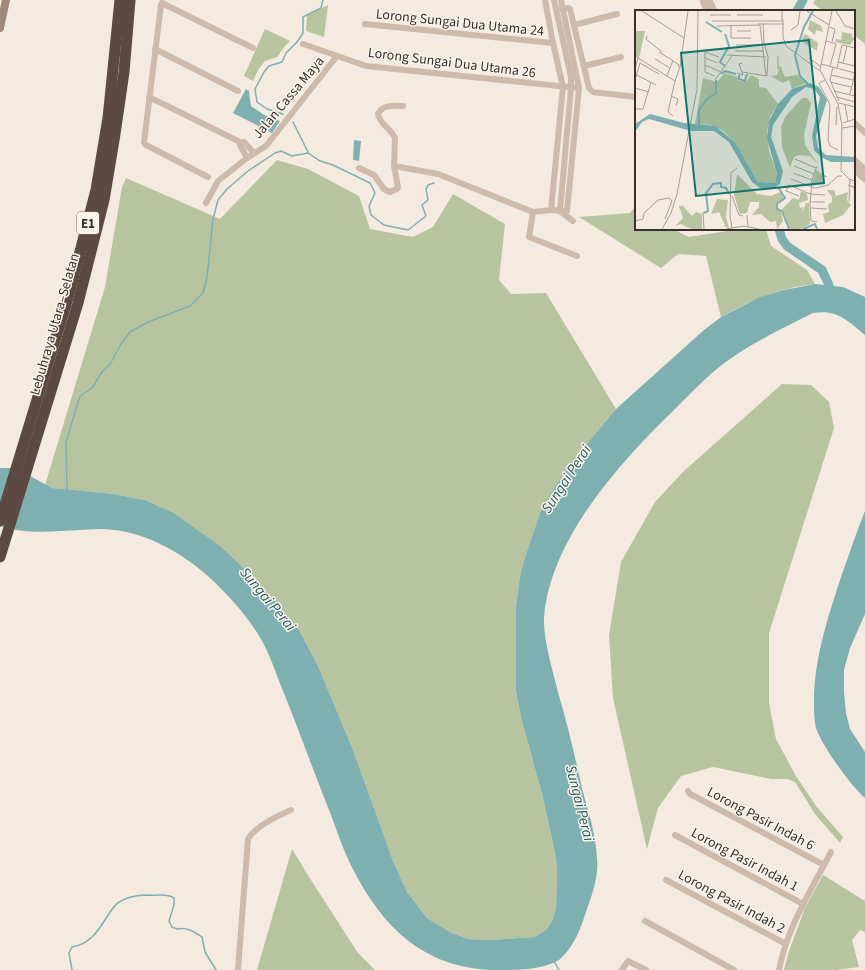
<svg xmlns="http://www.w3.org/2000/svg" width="865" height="970" font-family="'Source Sans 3',sans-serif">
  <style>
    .green { fill: #b8c49f }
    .water { fill: #7eb0b2 }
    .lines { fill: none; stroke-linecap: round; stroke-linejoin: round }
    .stream { stroke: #7eb0b2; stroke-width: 1.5 }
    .river { stroke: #7eb0b2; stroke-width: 9 }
    .minor { stroke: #cdbaab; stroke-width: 6 }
    .tertiary { stroke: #cdbaab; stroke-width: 7 }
    .secondary { stroke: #a1897c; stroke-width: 8 }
    .motorway { stroke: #5b4942; stroke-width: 11 }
    .labels { text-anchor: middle; stroke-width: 3; stroke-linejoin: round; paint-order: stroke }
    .shield { fill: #fbf4ed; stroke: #746a65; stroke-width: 1 }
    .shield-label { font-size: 13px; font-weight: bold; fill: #3a2f2b }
    .street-label { font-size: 14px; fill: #3a2f2b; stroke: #fbf4ed }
    .water-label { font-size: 15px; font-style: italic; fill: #1f5a5d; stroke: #fbf4ed }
    .inset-river { fill: none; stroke: #7eb0b2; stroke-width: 2 }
    .inset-road { fill: none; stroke: #aa9f98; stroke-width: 1 }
    .view { fill: #0f766e; fill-opacity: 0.15; stroke: #0f766e; stroke-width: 2 }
    .inset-edge { fill: none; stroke: #3a2f2b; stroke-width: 2 }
  </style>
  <rect width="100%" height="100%" fill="#f4eae0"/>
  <g class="green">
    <path d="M815,0H865V44L854,35V11H823L813,3Z"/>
    <path d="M328,5L324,37L306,31L307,16Z"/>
    <path d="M265,29L290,41L285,46L277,57L265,61L258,70L253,81L244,76Z"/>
    <path d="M277,160L308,169L359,196L370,229L413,237L433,227L453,194L505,224L499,280L511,294L546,293L616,409L579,455L554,488L540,513L525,557L520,576L516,606V691L521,717L543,798L556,857L557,875L556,908L552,921L547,929L535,937L491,940L468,939L452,933L427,918L407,892L393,861L353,750L318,666L299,630L172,512L145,500L114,494L69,490L52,488L45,485L105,287L122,187L126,178L220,219Z"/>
    <path d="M636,206V229H677V231L689,237L740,229H766L771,246L807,270L815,284C780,288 752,299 721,317L706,256L678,254L661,268L579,217L630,213Z"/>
    <path d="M782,384L811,385L829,402L834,428L769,633V703L776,739L796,776L816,806L843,837L840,843L815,814L795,782L787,779H771L713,767L681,776L658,808L647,849L613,698L609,635L621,562L655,502L684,471Z"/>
    <path d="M292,849L309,877L358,953L375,970H257Z"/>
    <path d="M823,875L865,901V932L860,930L852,940L859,967L836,970H784L789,951L805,908Z"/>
  </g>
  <g class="water">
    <path d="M246,89L249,91L251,106L264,115L280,121L272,133L233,113Z"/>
    <path d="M354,140L361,141L359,161L353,160Z"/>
    <path d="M815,284L843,287L865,297V335C848,321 837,309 813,313C783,328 751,343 723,364C707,376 692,392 677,407C622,460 550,538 544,618C543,640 554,674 559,696C568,726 575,757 582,788C588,811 596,835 597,858C599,876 592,895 586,912C580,930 574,947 559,960C542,970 518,970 498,970C429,970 386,932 355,873C345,855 338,834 331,815C313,770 297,725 279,681C273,664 266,646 256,631C243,611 226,593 209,577C180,551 142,530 102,529C68,529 34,537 0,526V468H10L21,471L52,488L114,494L145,500L172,512L220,546L258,582L299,630L318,666L353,750L393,861L407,892L427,918L452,933L468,939L491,940L535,937L547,929L552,921L556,908L557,875L556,857L543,798L521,717L516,691V606L520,576L525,557L540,513L554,488L578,455L616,409L704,330L721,317L760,297L784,290Z"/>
    <path d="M865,511V614L850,648L844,670V693L846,713L850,729L865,752V798C851,786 822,746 816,728C814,720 814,710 814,701C814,659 828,617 841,577C849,555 856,533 865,511Z"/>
  </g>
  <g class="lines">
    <g class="stream">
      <path d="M283,114L267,109L257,102L255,89L264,72L269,66L282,62L286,53L297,42L303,33V17L321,8L323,0"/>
      <path d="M293,122L308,152"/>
      <path d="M67,491L66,442L80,396L92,388L102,372L110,364L121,344L130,332L148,322L190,306L203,293L207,278L213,219L218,200L227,189L248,171L275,153L281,151L292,156L308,153L320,161L333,165L370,183L375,193L369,206L371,215L384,225L408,230L426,216L422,205L428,200L426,189L428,185L434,183"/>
      <path d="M554,961L559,970"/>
      <path d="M72,970L69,953L72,947C95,943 101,924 113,908C121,897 138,895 150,895C160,896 166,893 174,898V905L169,921L172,927L177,929C187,927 193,931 202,937L205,952L216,970"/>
    </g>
    <g class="river">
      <path d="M797,11L803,0"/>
      <path d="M779,229L782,239L787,246L822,270L829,285L830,297"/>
    </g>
    <g class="minor">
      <path d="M545,0L553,43L563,87L551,210"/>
      <path d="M554,0L571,77V88L560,211"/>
      <path d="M562,9L568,8L570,9L589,88L593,92L636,97"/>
      <path d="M365,24L553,43"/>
      <path d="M574,25L617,14"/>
      <path d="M303,44L366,66L579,88"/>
      <path d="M155,49L238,91"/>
      <path d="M584,66L621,57"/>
      <path d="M149,97L240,142H244L254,153"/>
      <path d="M856,124L865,133"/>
      <path d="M240,142V145L247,158"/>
      <path d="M394,166L438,174L533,212L551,210L567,211L579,88L561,0"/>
      <path d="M359,168L374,175L384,189L390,192L397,189L398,187L394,166L395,138C391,128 380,125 378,114C383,104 394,106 403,106"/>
      <path d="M208,177L146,145L144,142L161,5L162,3L164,4L253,48"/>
      <path d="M206,203L218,181L247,158L266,146L337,56"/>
      <path d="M560,211L573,221"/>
      <path d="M533,212L529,237L577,256"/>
      <path d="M688,791L690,794L824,865"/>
      <path d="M675,835L803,904"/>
      <path d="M666,880L786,944"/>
      <path d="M645,921L734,970"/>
      <path d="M238,970L248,839C256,826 277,816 291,810"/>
      <path d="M622,970L628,961L646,970"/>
      <path d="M779,970C787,928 811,890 831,852"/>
    </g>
    <g class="tertiary">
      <path d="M703,0L707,11"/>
      <path d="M709,0L714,11"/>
      <path d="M854,160L865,170"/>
      <path d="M854,169L865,179"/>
    </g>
    <path class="secondary" d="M0,28L6,0"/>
    <g class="motorway">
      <path d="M0,521L68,298L96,190L108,118L120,0"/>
      <path d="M0,557L78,303L104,200L115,134L124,72L130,0"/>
    </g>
  </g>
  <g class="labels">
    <rect class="shield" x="77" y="212" width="22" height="22" rx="3"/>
    <g class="shield-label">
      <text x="88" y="228">E1</text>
    </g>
    <g class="street-label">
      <text transform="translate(460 22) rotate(6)" y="5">Lorong Sungai Dua Utama 24</text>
      <text transform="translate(452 62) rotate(7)" y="5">Lorong Sungai Dua Utama 26</text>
      <text transform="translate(288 97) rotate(-50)" y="5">Jalan Cassa Maya</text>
      <text transform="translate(54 324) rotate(-74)" y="5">Lebuhraya Utara–Selatan</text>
      <text transform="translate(761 818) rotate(28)" y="5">Lorong Pasir Indah 6</text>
      <text transform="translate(745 859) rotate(28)" y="5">Lorong Pasir Indah 1</text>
      <text transform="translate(732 901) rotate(28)" y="5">Lorong Pasir Indah 2</text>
    </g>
    <g class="water-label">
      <text transform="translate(566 479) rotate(-57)" y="5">Sungai Perai</text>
      <text transform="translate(268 599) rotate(50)" y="5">Sungai Perai</text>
      <text transform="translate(580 803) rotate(76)" y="5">Sungai Perai</text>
    </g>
  </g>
  <g transform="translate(635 10)">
    <rect width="220" height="220" fill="#f4eae0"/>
    <path d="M175,10L186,16L188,22L181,20L180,25L173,19ZM0,21H10L4,48L0,47ZM207,22L217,24V27L220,28L215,35L200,32L201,29L206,30ZM170,24L183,33L182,41L166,31ZM145,55L150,67L162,65L171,73L157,79L154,70L148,73L135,66L142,65ZM90,63L102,67L104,71L111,72L116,65L124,69V77L131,78L143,94L135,107L132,122L134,141L142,164L140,173L123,172L100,132L87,120L75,115L60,114L68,68L82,72ZM167,88H172L176,93L169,125L170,135L183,154L175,146L163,145L159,147L155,158L147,137L146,117L150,107ZM181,160L193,167H187L188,173L177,174ZM102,164L122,184L136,186L146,182L149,190L141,196L146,201L148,211L142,219L141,211L135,212L126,204L117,205L124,197V192H115L112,203L105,204L99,185ZM192,180H199L201,186L213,182L212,190L216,195L208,205L190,213L188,204L194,202L193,195L197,192V187ZM166,181L172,184L173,190L164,193L165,198L168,197L167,203L171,193H174L175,214L165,219H155L147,199L158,188L164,190ZM82,189L93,190L91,207L94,218L88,216L90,215L84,202L76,204ZM44,196H48L57,206L61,202L67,204V219H56L46,214L40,216L48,208Z" fill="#b8c49f"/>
    <path d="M175,73L184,77L192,90L181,126L183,138L191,145L220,147V152H196L186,147L179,140L177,126L185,87L179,79L171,77L157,87L138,115L136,127L148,161L145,174L139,178H125L117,172L94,132L79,121H56L14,109L7,112L0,122V114L15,104L49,113L80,116L100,132L123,172L140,173L142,164L132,128L134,111L143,94L157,79Z" fill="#7eb0b2"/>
    <path class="inset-river" d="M71,12L87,22M90,56L85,52L94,36L90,24M86,64L90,61L101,64M104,65V69L110,71L112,64M173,74L165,66L160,45L169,17L178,1M64,115V100L71,90L81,83V70M143,177L150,188L142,194V199L147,201L154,219M69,203L73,201L71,183L78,174L86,173V177L91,178L94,184M168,219L180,214L182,219"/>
    <path class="inset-road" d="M7,1L49,28M172,1L194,15M197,1L185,60L203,94L207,116L206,161L214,169L220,171M201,1L210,16L220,19M75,5H96M102,5H128M148,9V27L151,36L185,61M77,11H147V1M128,13L129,33L133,47L132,66M123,14H149M96,15V28H116M82,16L125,15L131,66M194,17L200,19L197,32M156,20L163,15L165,1M102,21H116M12,26L11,29L27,42M191,31L201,34L195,56M101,35H126M100,41H128M24,42L43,54L44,57M92,45L131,47M143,46V59M70,48L83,53M174,48L185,56M20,49L35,58M203,52L220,56M208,53L212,36M186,54L220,63M70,55L86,62M198,57L195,70L204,91M202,58L207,35L220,38M0,59L3,48L40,71L45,57L53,1M107,62L132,66M102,63L108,65L104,54L107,53M0,64L21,75M196,65L218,70M32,66L38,50M80,66L70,62V42L84,47M0,70L5,53L24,64M80,70L97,46M190,70L184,73L195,95L193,130L195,136L203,140M195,72L216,77M0,78L14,82M199,81L220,86M215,84L220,63M36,86L43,89L41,96M202,87L220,92M204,93L220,97M210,95L213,112M0,99H8L16,72M38,106L33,102L40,71M208,113L220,109M201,115L202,97M207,118L220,116M160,149L181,158M159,156L179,164M182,156L177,170L175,194L176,211L182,212M158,163L177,170M156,169L180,178L193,175L203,166H207M213,175L219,177L220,186M97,186L104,205L108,206M164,186L151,181L154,175L175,184L190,185M214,191L215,170M175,192H190M176,198L192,199M68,202L69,219M112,205L113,217M0,211L8,209L9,203L23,190L34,188L37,191L30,209M97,218L95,206L96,163L102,158M27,219L36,203L42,184L62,79L63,1M91,219L109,216L124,219"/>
    <path class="view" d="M174,30L189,173L61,186L46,43Z"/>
    <rect width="220" height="220" class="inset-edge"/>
  </g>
</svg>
